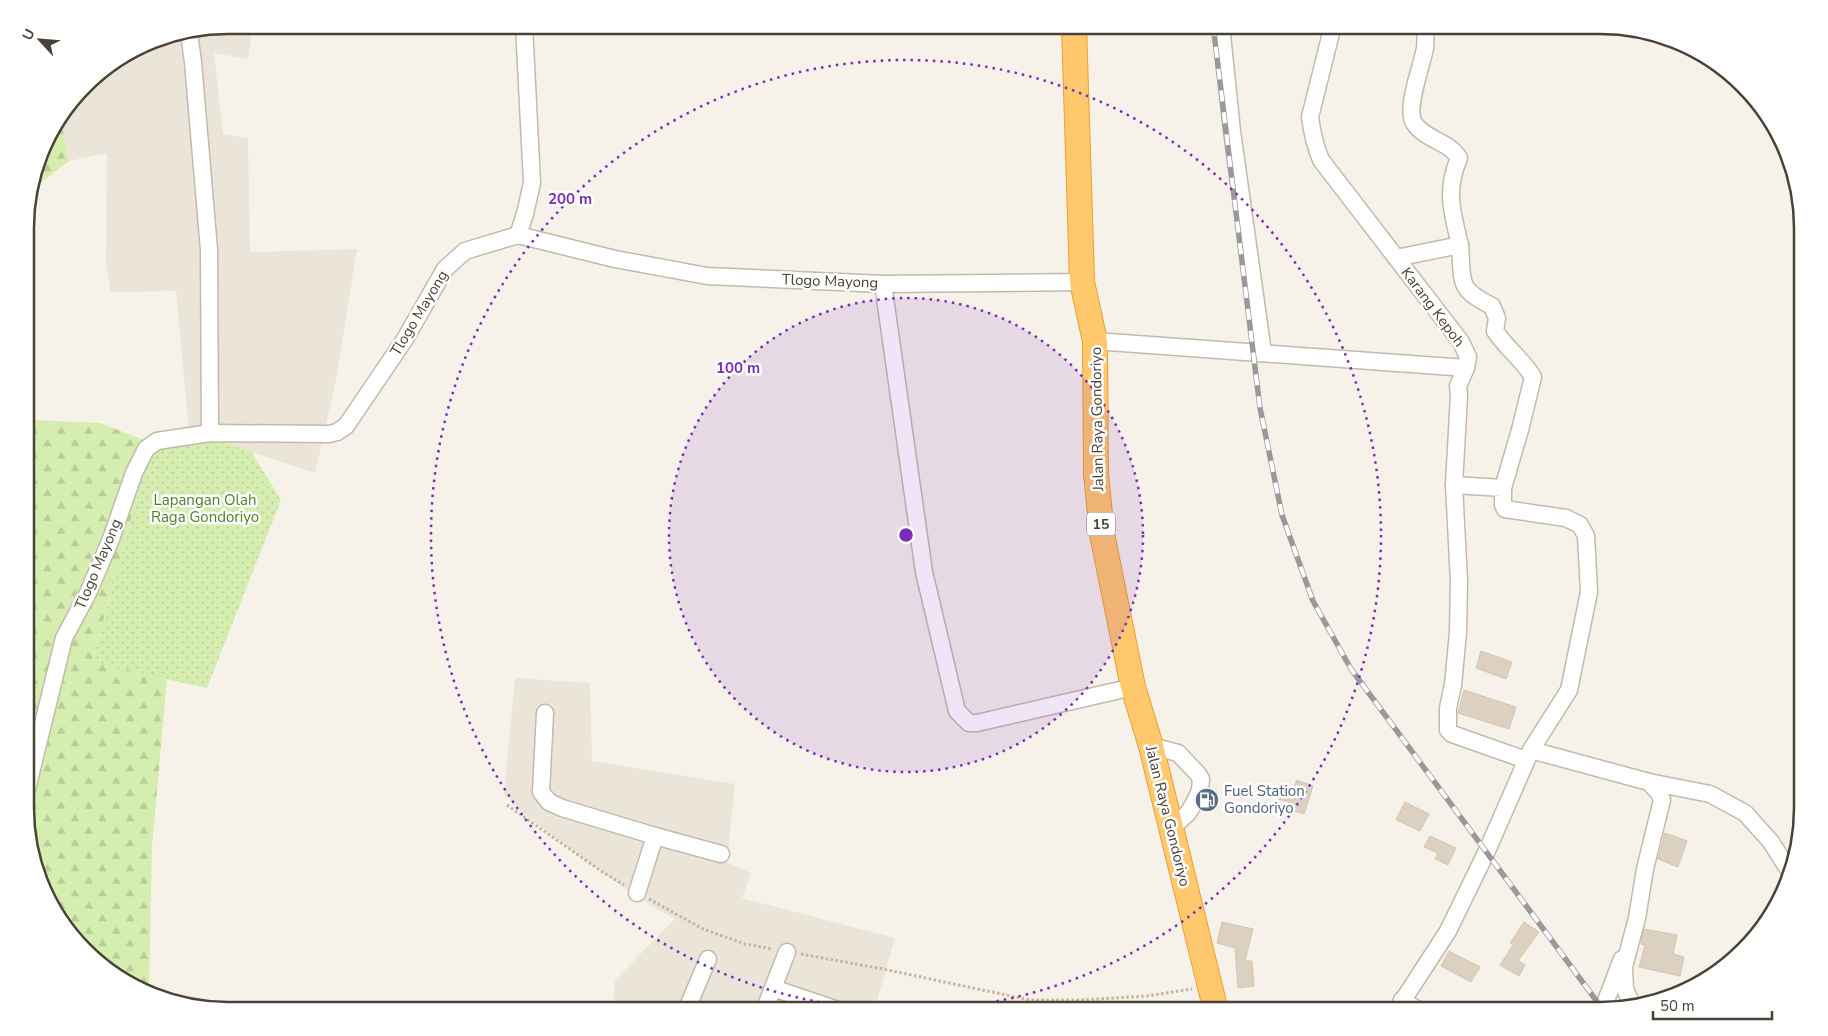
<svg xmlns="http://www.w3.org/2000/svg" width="1828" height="1036" font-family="'Nunito Sans',sans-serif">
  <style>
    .residential { fill: #ebe4d8 }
    .grass { fill: url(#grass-dots) }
    .forest { fill: url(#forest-firs) }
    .building { fill: #dcd0c1; stroke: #d5c5b1 }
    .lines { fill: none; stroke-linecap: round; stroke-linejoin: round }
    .minor-casing { stroke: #c3baab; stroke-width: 19 }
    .highway-casing { stroke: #ec9e2e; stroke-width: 26 }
    .path { stroke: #c6b59b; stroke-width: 3; stroke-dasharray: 2.5 2.5; stroke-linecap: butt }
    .minor { stroke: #fff; stroke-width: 16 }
    .highway { stroke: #ffc86c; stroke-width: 24 }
    .rail-casing { stroke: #999; stroke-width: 5.5 }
    .rail { stroke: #fff; stroke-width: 4; stroke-dasharray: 11; stroke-linecap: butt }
    .ring { fill: none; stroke: #7b2cbf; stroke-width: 2.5; stroke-dasharray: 2.5 5 }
    .labels { text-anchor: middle; stroke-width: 5; stroke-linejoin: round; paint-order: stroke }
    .shield { fill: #fff; stroke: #817b73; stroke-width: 1 }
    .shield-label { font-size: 14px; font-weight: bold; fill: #4b4237 }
    .street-label { font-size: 15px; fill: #4b4237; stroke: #fff }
    .park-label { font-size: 15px; fill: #4c8423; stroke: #fff }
    .service-label { font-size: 15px; fill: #4e5e75; stroke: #fff; text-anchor: start }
    .rim { fill: none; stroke: #4b4237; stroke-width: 2.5 }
    .centre { fill: #7b2cbf; stroke: #fff; stroke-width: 2.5 }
    .ring-label { font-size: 15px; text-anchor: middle; font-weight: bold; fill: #7b2cbf; stroke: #fff; stroke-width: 5; stroke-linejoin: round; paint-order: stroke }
  </style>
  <defs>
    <pattern id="grass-dots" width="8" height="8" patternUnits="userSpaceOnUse" patternTransform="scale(1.25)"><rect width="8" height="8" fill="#d5eeb0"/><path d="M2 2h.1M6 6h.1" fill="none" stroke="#b8cd98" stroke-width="1.8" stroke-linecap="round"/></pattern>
    <pattern id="forest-firs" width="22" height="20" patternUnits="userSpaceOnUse" patternTransform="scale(1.25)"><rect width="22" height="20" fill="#d5eeb0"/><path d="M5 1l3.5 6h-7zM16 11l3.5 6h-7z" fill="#b8cd98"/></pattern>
  </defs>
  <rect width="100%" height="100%" fill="#f6f2ea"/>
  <g class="residential">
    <path d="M227,25H253L248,59L214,53L223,134L248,138L250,252L357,249L336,380L315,473L216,440L190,441L176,291L111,292L106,264L107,153L69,161L61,119L94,75L150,40Z"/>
    <path d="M515,678L590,683L592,761L735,784L727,863L751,873L742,898L895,938L874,1011H617L613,1008L615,980L675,919L636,897L524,814L504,794Z"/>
  </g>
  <path class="grass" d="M216,440L251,451L281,500L207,688L92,663L152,443Z"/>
  <g class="forest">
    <path d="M61,119L69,161L29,192L46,138Z"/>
    <path d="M27,420L100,423L152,443L92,662L167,679L152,847L149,993L126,984L59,921L27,835Z"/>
  </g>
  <g class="building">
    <path d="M1481,651L1512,662L1506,679L1476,668Z"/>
    <path d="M1464,690L1516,707L1509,729L1458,713Z"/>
    <path d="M1297,780L1313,786L1304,814L1287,809L1289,802L1278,799L1282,786L1293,790Z"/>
    <path d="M1405,802L1429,814L1420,831L1396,820Z"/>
    <path d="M1665,833L1687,841L1678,867L1658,859Z"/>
    <path d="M1430,836L1456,848L1448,865L1435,859L1438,853L1424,847Z"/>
    <path d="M1222,922L1253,929L1245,961H1252L1254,986L1238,988L1235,948L1217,943Z"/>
    <path d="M1524,922L1539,932L1518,961L1525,965L1519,976L1500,965L1513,945L1510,943Z"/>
    <path d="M1644,929L1677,935L1673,954L1684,957L1680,976L1639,967L1645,945L1641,944Z"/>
    <path d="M1449,951L1480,967L1471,982L1441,966Z"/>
  </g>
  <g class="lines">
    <g class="minor-casing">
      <g id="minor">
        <path d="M1221,25L1232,131L1263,353"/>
        <path d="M189,33L193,62L209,250L210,433"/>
        <path d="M518,235L525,214L532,183L524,25"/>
        <path d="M1460,245C1463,281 1456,289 1492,306L1497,318L1495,331C1506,348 1523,360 1533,377L1520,430L1503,488"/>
        <path d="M1396,258L1460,245C1452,212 1445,191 1459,158C1449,141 1425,140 1414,123C1405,108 1422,66 1425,48C1426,41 1425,32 1425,25"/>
        <path d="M883,284L924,572L957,711L969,723H977L1133,687"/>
        <path d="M1095,341L1466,368L1468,357L1461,342L1321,160C1315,146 1312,132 1310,117L1333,25"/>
        <path d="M1466,368L1458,386L1459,395L1454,485L1459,581L1458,632L1453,685L1448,708V730L1452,734L1526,760"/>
        <path d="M545,713L541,792L549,802L562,808L655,836"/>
        <path d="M1151,746L1178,753L1198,774L1201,779L1200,791L1193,805L1188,813L1172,828"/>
        <path d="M1531,750L1649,782L1659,793L1662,800L1645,869L1637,918L1624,967L1625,989L1633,1007"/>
        <path d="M1649,782L1710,794L1745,813L1771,842L1788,869"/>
        <path d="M27,789L64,638L88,593L111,539L134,473L146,449L157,441L210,433L329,434L337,432L346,426L405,339L445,269L465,251L518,235L615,259L707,276L883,284L1082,282"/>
        <path d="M637,893L655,836L721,854"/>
        <path d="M773,988L841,1011"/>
        <path d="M1402,1000L1420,1011"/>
        <path d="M686,1011L708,959"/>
        <path d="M764,1011L787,952"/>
        <path d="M1396,1011L1448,931L1486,853L1531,750L1569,690L1589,592L1586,536L1580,525L1566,518L1505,509L1503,505V488L1454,485"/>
        <path d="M1602,1011L1622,959"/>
      </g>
    </g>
    <g class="highway-casing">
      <path id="highway" d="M1074,25L1082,282L1095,341L1096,474L1102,534L1133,687L1151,746L1216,1011"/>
    </g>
    <g class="path">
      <path d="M507,805L601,871L624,885"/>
      <path d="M649,899L703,929L745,944L772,949"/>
      <path d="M801,954L883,969L1030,1000H1081L1147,996L1192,989"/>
    </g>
    <use href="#minor" class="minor"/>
    <use href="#highway" class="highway"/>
    <g class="rail-casing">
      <path id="rail" d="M1213,25L1260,408L1282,515L1313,601L1351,669L1604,1011"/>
    </g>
    <use href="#rail" class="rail"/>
  </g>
  <circle cx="906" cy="535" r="237" fill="#7b2cbf" fill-opacity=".12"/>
  <g class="ring">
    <circle cx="906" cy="535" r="237"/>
    <circle cx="906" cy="535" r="475"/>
  </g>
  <defs>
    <g id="fuel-disc" transform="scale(1.25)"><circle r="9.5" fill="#5c6f8a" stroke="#fff"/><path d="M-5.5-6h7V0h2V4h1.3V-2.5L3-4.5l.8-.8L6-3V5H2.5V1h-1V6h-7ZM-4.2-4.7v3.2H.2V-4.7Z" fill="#fff"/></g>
  </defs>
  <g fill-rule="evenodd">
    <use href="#fuel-disc" x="1207" y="800"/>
  </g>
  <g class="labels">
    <rect class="shield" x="1087" y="512.5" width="28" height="23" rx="4"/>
    <g class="shield-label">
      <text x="1101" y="529">15</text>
    </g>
    <g class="street-label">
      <text transform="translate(830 281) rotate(2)" y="5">Tlogo Mayong</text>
      <text transform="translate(1433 307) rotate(53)" y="5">Karang Kepoh</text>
      <text transform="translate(419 313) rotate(-59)" y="5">Tlogo Mayong</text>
      <text transform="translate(1097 419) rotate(-91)" y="5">Jalan Raya Gondoriyo</text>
      <text transform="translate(98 564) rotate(-67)" y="5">Tlogo Mayong</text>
      <text transform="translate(1168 816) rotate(76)" y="5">Jalan Raya Gondoriyo</text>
    </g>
    <g class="park-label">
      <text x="205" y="505">Lapangan Olah<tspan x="205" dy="17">Raga Gondoriyo</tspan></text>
    </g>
    <g class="service-label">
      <text x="1224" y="796">Fuel Station<tspan x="1224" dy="17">Gondoriyo</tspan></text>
    </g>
  </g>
  <path d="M0 0H1828V1036H0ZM228 34H1600A194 194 0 0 1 1794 228V808A194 194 0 0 1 1600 1002H228A194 194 0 0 1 34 808V228A194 194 0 0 1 228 34Z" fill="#fff" fill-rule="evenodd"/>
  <path class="rim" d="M228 34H1600A194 194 0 0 1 1794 228V808A194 194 0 0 1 1600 1002H228A194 194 0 0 1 34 808V228A194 194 0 0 1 228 34Z"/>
  <circle cx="906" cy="535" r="8" class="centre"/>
  <g class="ring-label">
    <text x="570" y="204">200 m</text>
    <text x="738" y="373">100 m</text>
  </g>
  <g transform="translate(40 40) rotate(296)" stroke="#ffffff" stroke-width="4" paint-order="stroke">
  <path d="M0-4L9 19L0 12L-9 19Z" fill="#4b4237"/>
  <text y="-8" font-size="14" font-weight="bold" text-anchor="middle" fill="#4b4237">U</text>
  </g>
  <path d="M1653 1011v8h119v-8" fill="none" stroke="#4b4237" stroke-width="2.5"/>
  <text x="1660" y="1011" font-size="15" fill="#4b4237" stroke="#ffffff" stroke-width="4" paint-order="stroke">50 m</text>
</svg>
